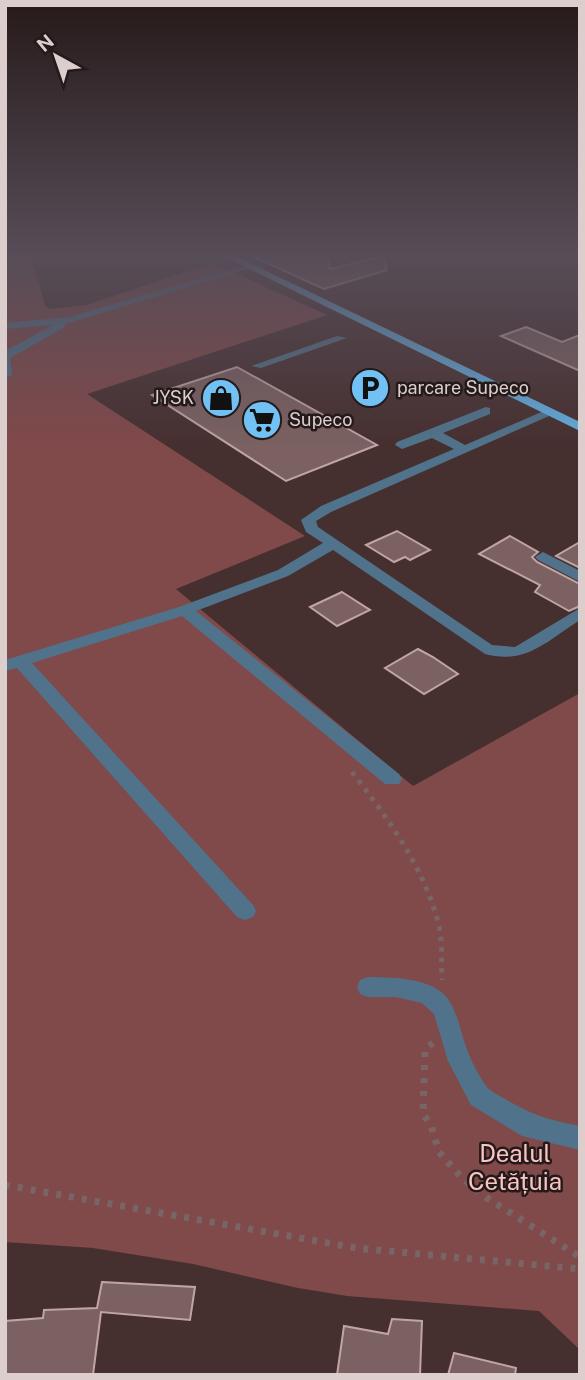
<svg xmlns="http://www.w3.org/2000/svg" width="585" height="1380" font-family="'Public Sans',sans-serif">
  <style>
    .green { fill: #80494a }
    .building { fill: #7b6161; stroke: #c1a4a4; stroke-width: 2 }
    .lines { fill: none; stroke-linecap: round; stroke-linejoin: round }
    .path-far1 { stroke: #796565; stroke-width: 5; stroke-dasharray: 4.5 6; stroke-linecap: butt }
    .path { stroke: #796565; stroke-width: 7; stroke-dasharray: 5 8; stroke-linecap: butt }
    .minor { fill: #50738b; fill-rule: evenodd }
    .major { fill: #63aee0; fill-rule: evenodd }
    .labels { text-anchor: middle; stroke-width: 5; stroke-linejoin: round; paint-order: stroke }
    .far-poi-label { font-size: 18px; fill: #ddcece; stroke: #251a1a; text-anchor: start }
    .near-park-label { font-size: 24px; fill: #f9c4c3; stroke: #251a1a }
  </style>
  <rect width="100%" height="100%" fill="#462f2f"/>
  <path class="green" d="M5,254H30L45,306L50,309L86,305L213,263L327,315L87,394L305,536L176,589L413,786L580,693V1350L539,1311L347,1296L298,1288L193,1264L93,1248L5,1242Z"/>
  <g class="building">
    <path d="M247,254H328L330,269L383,256L387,270L324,289Z"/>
    <path d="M526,327L562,342L580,335V371L501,336Z"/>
    <path d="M237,367L377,445L286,481L152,395Z"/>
    <path d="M397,531L430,550L410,560L405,557L394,562L366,545Z"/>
    <path d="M510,536L538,552L532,557L537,562L580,584V606L569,611L535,592L540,585L479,554Z"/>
    <path d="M580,542V568L556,556Z"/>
    <path d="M342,592L370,610L337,626L310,607Z"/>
    <path d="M418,649L433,657L458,674L424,694L385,668Z"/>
    <path d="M102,1282L195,1287L190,1320L101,1312L93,1375H5V1321L43,1318L44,1310L97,1308Z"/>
    <path d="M392,1319L422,1321L420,1375H337L344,1326L388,1334Z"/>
    <path d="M454,1353L516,1368L515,1375H448Z"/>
  </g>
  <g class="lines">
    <path class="path-far1" d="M352,772C388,819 425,868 439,926C443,944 441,962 442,980"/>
    <g class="path">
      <path d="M433,1043L425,1049L423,1114L431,1125L439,1152L461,1177L487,1198L580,1257"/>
      <path d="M5,1185L356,1248L580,1269"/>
    </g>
    <g class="minor">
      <path d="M247,265L255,267L65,324V327L10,358L12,375L5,378V351L53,325L5,329V323L69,317Z"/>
      <path d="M337,336L347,338L261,368L251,366Z"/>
      <path d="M486,407L490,408V414L443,433L465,445L546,410H554L556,413L331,512L316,521L318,527L492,645L515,647L580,608V620C547,641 526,665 485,654L333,550L288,576L196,611L399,774L402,779L399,784H385L182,616L32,663L253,905L256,911L253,917L245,920L237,917L17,668L5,671V660L179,607L278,570L323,543L306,532L301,520L321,506L454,449L432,438L402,449L395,445L397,442Z"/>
      <path d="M543,552L580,571V582L538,560L535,557Z"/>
      <path d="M368,977C484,977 439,1021 487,1087C491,1092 499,1095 505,1099C535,1116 546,1119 580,1126V1150L522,1136L471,1105L448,1061L434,1014L422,1003L396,997H368L360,994L357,987L360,980Z"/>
    </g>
    <path class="major" d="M219,254H231L580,422V431Z"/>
  </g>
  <linearGradient id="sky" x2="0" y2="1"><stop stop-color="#261a1a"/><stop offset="0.57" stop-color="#574d58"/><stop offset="1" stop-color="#574d58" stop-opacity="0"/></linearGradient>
  <rect width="585" height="447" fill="url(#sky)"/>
  <defs>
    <g id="parking-disc" transform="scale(2.0125)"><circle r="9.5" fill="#72c1f5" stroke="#251a1a"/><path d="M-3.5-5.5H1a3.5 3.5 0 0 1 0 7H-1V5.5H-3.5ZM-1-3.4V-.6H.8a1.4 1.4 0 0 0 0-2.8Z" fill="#111"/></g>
    <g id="shop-disc" transform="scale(2.0125)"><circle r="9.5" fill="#72c1f5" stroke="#251a1a"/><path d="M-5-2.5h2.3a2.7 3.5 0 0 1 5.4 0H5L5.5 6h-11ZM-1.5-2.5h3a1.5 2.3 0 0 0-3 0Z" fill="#111"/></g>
    <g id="supermarket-disc" transform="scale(2.0125)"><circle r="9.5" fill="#72c1f5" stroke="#251a1a"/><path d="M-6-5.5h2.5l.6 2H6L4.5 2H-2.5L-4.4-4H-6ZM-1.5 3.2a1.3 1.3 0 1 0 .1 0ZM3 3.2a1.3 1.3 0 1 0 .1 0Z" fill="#111"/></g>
  </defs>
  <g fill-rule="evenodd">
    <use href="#parking-disc" x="370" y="388"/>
    <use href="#shop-disc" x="221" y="398"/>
    <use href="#supermarket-disc" x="262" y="420"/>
  </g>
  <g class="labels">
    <g class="far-poi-label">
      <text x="397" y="394">parcare Supeco</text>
      <text x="194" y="404" text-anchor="end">JYSK</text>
      <text x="289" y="426">Supeco</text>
    </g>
    <g class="near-park-label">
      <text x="515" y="1162">Dealul<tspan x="515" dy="28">Cetățuia</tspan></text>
    </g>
  </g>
  <rect width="585" height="1380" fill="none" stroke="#ddcece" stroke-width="14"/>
  <g transform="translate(56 56) rotate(320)" stroke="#251a1a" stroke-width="5" paint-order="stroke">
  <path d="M0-5L12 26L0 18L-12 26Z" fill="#ddcece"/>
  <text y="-10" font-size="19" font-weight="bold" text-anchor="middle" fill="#ddcece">N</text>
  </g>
</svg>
